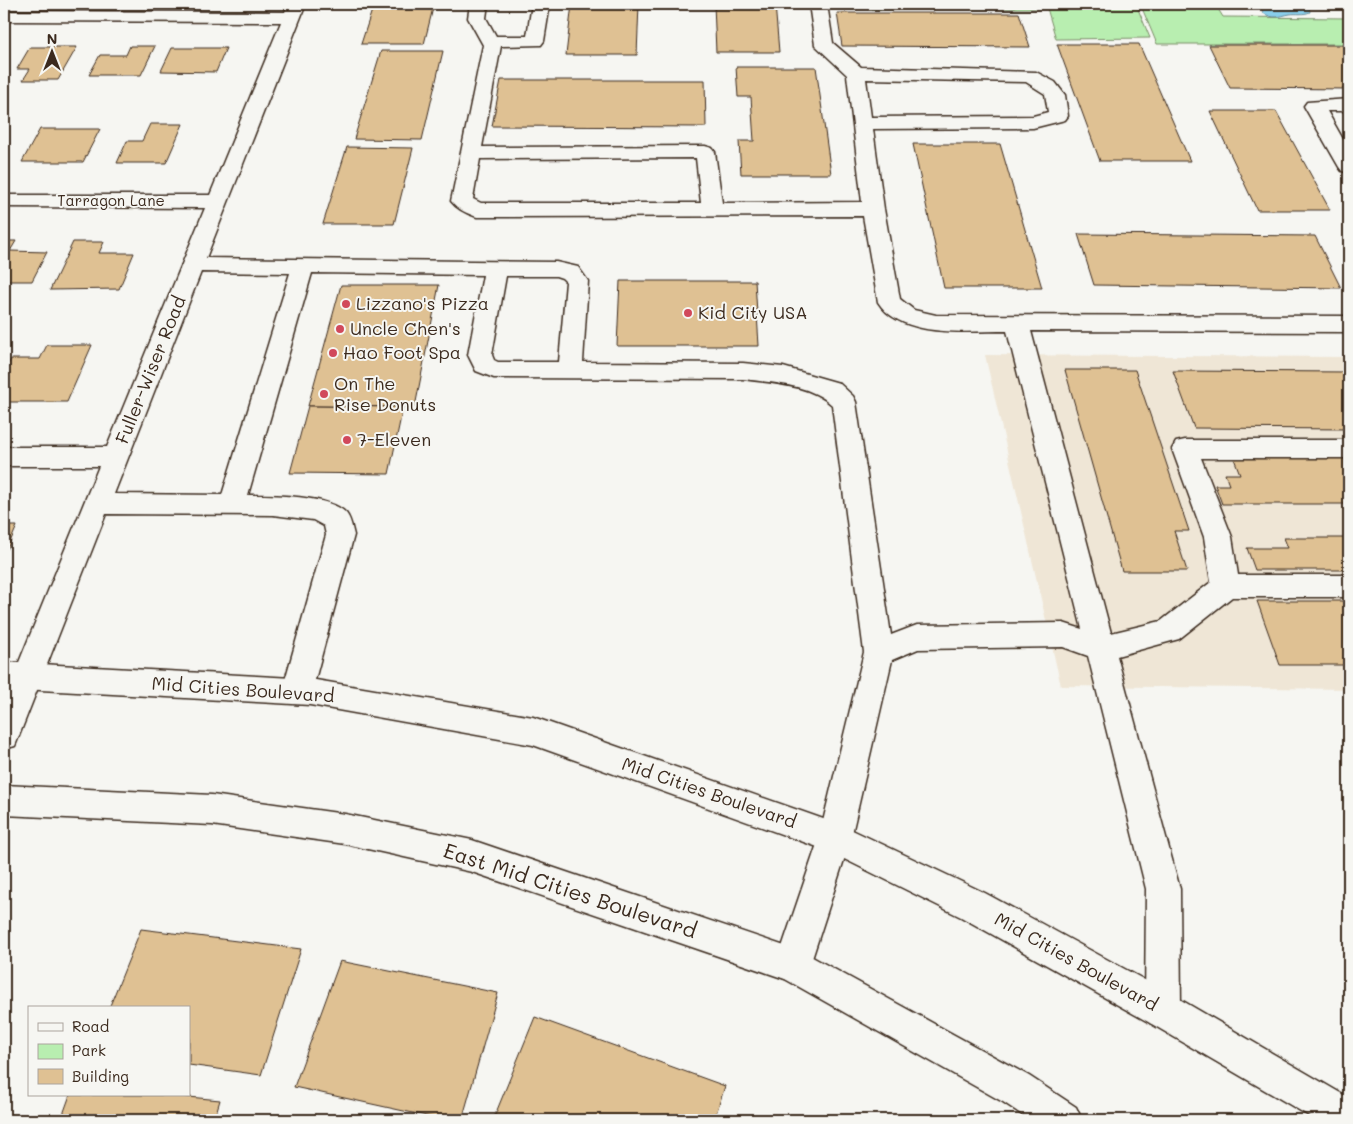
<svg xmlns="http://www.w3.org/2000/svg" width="1353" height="1124" font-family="Mali,sans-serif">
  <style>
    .built { fill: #efe6d6 }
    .green { fill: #b8eeb0; stroke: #7a8c67 }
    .water { fill: #88cdea; stroke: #698c98 }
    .building { fill: #dfc193; stroke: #3b2a1e }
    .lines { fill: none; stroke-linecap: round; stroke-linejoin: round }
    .minor-casing { stroke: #3b2a1e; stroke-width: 3 }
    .major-casing { stroke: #3b2a1e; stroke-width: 3 }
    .minor { fill: #f6f6f2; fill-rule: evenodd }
    .major { fill: #f6f6f2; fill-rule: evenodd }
    .poi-dot { fill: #d1495b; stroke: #f6f6f2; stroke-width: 2 }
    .labels { text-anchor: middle; stroke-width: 4; stroke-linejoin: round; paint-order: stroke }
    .far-street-label { font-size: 15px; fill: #3b2a1e; stroke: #f6f6f2 }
    .poi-label { font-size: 18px; fill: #3b2a1e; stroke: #f6f6f2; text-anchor: start }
    .street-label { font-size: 18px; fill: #3b2a1e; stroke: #f6f6f2 }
    .near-street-label { font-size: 21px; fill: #3b2a1e; stroke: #f6f6f2 }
  </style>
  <rect width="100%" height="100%" fill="#f6f6f2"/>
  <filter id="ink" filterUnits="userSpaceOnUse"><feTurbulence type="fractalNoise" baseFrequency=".02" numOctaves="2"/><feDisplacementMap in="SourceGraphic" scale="10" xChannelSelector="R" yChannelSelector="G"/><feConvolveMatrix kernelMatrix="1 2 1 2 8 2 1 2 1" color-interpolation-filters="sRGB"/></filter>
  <g filter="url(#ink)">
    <path class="built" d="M985,355L1349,357V689L1061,686Z"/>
    <path class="green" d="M858,4H1215L1223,17L1349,18V44H1157L1142,8L1138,9L1150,38L1056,39L1047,8L868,9Z"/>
    <path class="water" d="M1265,4H1303L1309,7L1310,12C1303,15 1297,13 1290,14C1279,16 1275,20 1263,13L1262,7Z"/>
    <g class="building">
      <path d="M374,4H434L424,44H361Z"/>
      <path d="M572,4H639L637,55H566Z"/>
      <path d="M714,4H775L779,52H716Z"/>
      <path d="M837,13H1019L1030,47L842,46Z"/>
      <path d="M1057,44H1139L1190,161H1100Z"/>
      <path d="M1209,45H1349V89L1230,88Z"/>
      <path d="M130,46H155L141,75H89L100,55H126Z"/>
      <path d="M30,47H77L58,80H23L30,69H17Z"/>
      <path d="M172,48H226L216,72L161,71Z"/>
      <path d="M381,51H443L422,140L354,139Z"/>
      <path d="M736,67H816L831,174H741L739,141H754L751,97H738Z"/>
      <path d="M501,80H705L706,127L492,126Z"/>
      <path d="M1210,111H1276L1330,210H1257Z"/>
      <path d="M150,124H183L166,163H117L127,141H142Z"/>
      <path d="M40,129H100L83,162H22Z"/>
      <path d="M913,144H1000L1042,288H944Z"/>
      <path d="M347,147L413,148L394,224H323Z"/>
      <path d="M1078,234L1315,236L1341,288L1094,285Z"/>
      <path d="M4,241H16L10,251L47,252L32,281H4Z"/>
      <path d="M73,242H104L99,253H134L119,289L50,290Z"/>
      <path d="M620,281H755L759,346H617Z"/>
      <path d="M341,285H439L415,407L308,406Z"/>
      <path d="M47,345H92L67,402H4V373L11,359H40Z"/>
      <path d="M1065,370H1135L1189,531H1174L1187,571H1122Z"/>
      <path d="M1173,371L1349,372V429L1194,428Z"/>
      <path d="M308,406L403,407L389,474L290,473Z"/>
      <path d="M1233,456H1349V504H1222L1215,485H1229L1225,474H1240Z"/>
      <path d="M4,526H17L4,556Z"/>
      <path d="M1284,538H1349V570H1255L1247,548H1288Z"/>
      <path d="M1257,601H1349V665H1280Z"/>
      <path d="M141,929L301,949L261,1075L189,1065V1008H109Z"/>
      <path d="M340,961L498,993L462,1120H445L294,1087Z"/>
      <path d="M535,1017L725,1086L714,1120H493Z"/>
      <path d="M70,1095H168L220,1100L214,1120H61Z"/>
    </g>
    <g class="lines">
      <g class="minor-casing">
        <g id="minor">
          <path d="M288,4H306L206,258L556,262L578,267L588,281L583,362L743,363L783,367L839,383L853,396L856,402L891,635L917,625L1063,623L1082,629L1007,331C969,331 901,339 878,302L863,216L477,217C468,214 457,209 451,201L483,45L468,18L470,4H488L486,18L496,36H527L532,4H550L544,41L541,45L501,46L482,147L705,146L712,148L715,152L722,203L862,202L847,75L815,45L809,4H827L833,43L861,67L1036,72L1055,82L1065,95L1068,116L1065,120L1033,128L873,129L884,209L900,299L914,310L936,315L1349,316V332L1031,331L1111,633L1161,621L1211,582L1204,537L1172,449L1176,442L1185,440H1349V458H1201L1232,537L1238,575H1349V597H1232L1179,639L1117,656L1180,889L1181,1010L1176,1023L1163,1028L1150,1023L1145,1010L1146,889L1088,656L1063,647L918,649L892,660L851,838L810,965L805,977L793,982L781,977L776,965L819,838L864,652L832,405C810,384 773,383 743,379L494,378L476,371L468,355L483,275L312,273L248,495C272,495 329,495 346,513C351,519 352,528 354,535L312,691L308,700L297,704L286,700L282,691L326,535L324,526L313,520L273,515L106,514L19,736L15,746L4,749V699L99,466H4V447H107L205,208L4,207V195H210L281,22L4,21V11L285,12ZM866,79L1026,82L1045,94L1048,112L1033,116L871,117ZM696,158L701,203H481L473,199L480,159ZM201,272L290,273L222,495L114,494ZM506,276H556L562,278L566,282L559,362H498L494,360L492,355Z"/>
          <path d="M1349,99V111H1327L1349,150V173L1342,171L1339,167L1304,106L1307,102Z"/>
        </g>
      </g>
      <g class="major-casing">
        <g id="major">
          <path d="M4,662L310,679L533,717L846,827L985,893L1176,997L1349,1098V1120H1316L1150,1023L961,917L826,850L533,745L310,705L4,688Z"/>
          <path d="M4,785L212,795L345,814L472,840L805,953L1029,1076L1076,1107L1082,1120H1030L1003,1102L785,979L472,872L345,844L212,825L4,815Z"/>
        </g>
      </g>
      <use href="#minor" class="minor"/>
      <use href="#major" class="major"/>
    </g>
  </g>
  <g class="poi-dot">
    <circle cx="346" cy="304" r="5"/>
    <circle cx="688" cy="313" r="5"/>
    <circle cx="340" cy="329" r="5"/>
    <circle cx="333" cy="353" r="5"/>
    <circle cx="324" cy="394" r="5"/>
    <circle cx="347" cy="440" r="5"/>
  </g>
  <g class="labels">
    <g class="far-street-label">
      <text x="111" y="206">Tarragon Lane</text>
    </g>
    <g class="poi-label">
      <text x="356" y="310">Lizzano's Pizza</text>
      <text x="698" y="319">Kid City USA</text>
      <text x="350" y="335">Uncle Chen's</text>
      <text x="343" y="359">Hao Foot Spa</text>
      <text x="334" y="390">On The<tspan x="334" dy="21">Rise Donuts</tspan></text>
      <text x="357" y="446">7-Eleven</text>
    </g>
    <g class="street-label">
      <text transform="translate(151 370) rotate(-68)" y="6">Fuller-Wiser Road</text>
      <text transform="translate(243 690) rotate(4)" y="6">Mid Cities Boulevard</text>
      <text transform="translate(709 793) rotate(19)" y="6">Mid Cities Boulevard</text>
      <text transform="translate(1076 962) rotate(29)" y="6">Mid Cities Boulevard</text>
    </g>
    <g class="near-street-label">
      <text transform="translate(570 891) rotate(18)" y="7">East Mid Cities Boulevard</text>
    </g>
  </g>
  <rect width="1353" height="1124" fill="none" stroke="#f6f6f2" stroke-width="20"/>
  <rect x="10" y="10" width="1333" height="1104" fill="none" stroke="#3b2a1e" stroke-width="2" filter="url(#ink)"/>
  <rect x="28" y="1006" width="162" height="90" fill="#f6f6f2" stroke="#aba49d"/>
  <rect x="38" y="1023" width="25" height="8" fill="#f6f6f2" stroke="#aba49d"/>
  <text x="72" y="1032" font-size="15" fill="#3b2a1e">Road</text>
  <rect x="38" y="1044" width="25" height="15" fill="#b8eeb0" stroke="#aba49d"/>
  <text x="72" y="1056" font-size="15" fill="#3b2a1e">Park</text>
  <rect x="38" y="1069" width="25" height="15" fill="#dfc193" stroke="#aba49d"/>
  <text x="72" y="1082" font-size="15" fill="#3b2a1e">Building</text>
  <g transform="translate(52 52)" stroke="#f6f6f2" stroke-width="4" paint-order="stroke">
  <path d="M0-4L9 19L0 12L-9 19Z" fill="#3b2a1e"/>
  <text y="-8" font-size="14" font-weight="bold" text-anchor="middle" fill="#3b2a1e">N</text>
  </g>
</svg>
